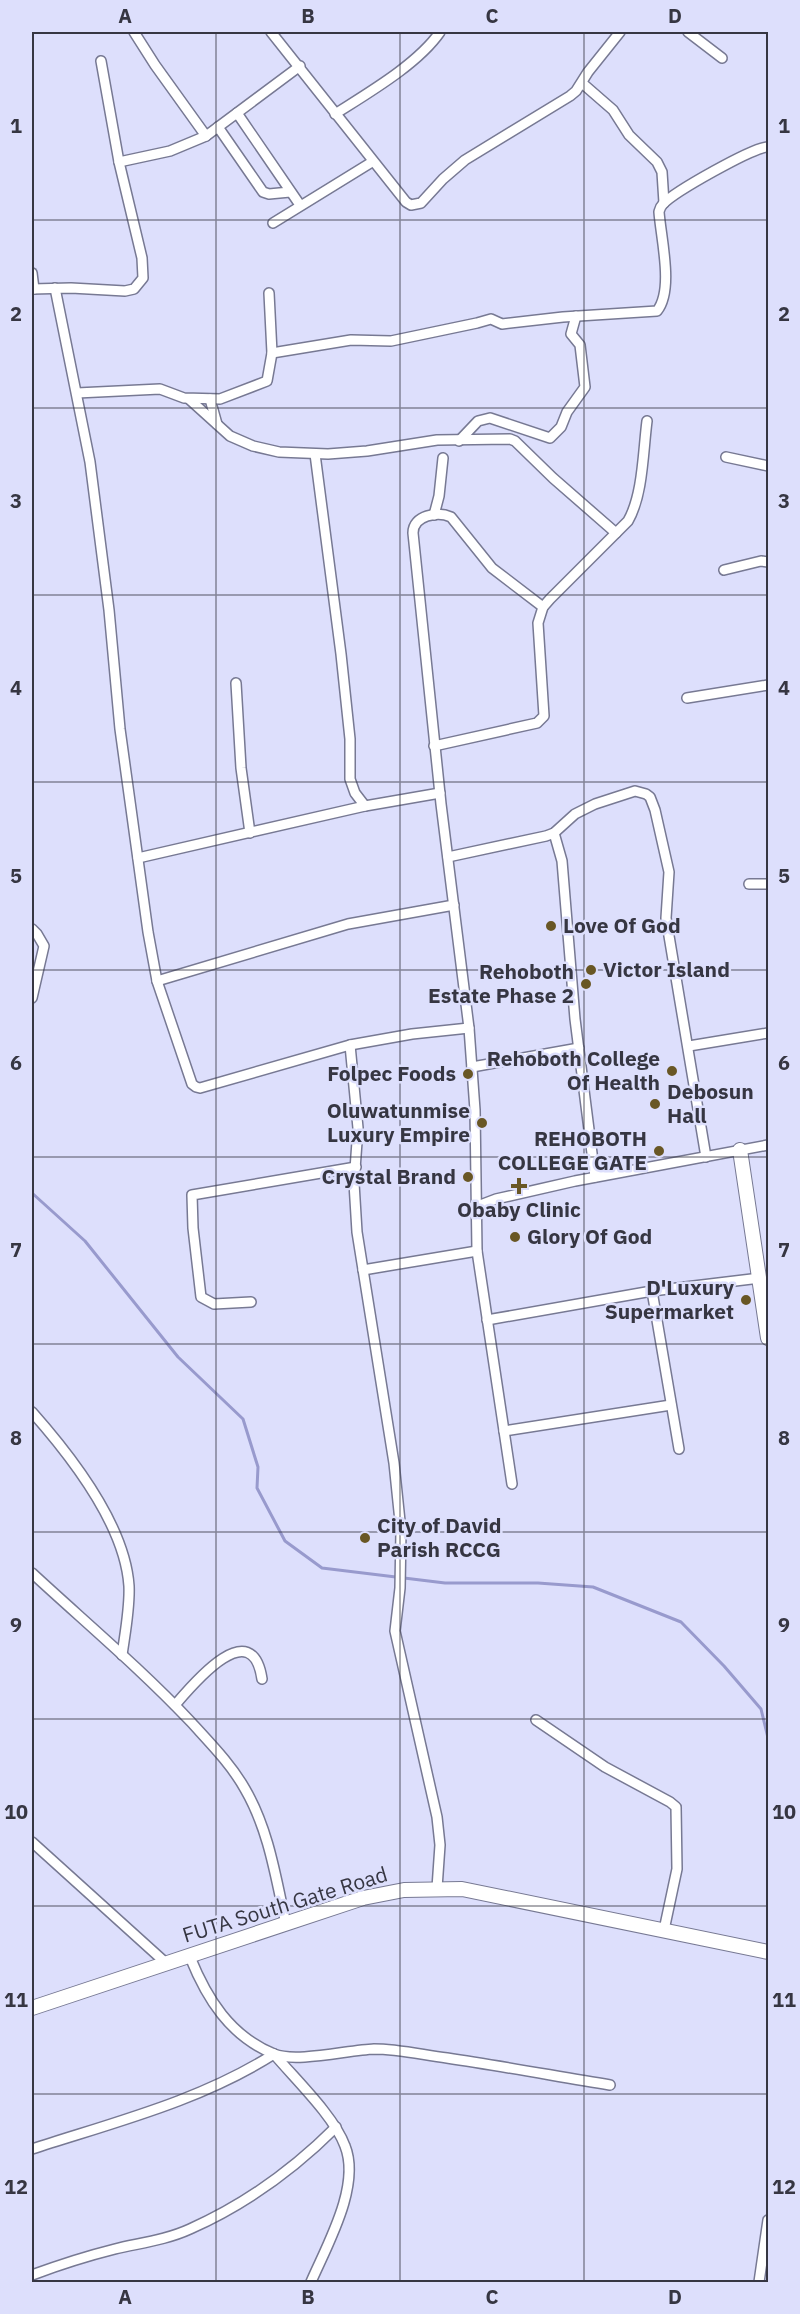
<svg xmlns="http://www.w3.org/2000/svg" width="800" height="2314" font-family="'IBM Plex Sans',sans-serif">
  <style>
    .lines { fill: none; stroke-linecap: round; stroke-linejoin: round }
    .stream { stroke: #989acd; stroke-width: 3 }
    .street-casing { stroke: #777993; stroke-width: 12 }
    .secondary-casing { stroke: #777993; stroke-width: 16 }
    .street { stroke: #fff; stroke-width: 9 }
    .secondary { stroke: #fff; stroke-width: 14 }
    .grid { fill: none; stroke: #363642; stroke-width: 1.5; stroke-opacity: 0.55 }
    .poi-dot { fill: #695725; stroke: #dddffc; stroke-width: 2 }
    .labels { text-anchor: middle; stroke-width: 5; stroke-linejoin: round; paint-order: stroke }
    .poi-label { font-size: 21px; font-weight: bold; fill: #363642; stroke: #dddffc; text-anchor: end }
    .street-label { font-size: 21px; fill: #363642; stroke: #dddffc }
    .neatline { fill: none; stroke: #363642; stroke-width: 2 }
    .grid-label { font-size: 20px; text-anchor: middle; font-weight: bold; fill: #363642 }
  </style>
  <rect width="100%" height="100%" fill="#dddffc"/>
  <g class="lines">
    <path class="stream" d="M32,1193L85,1241L178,1357L243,1419L258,1467L257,1488L285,1541L322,1568L445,1583H538L593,1587L681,1622L724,1666L761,1709L768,1738"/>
    <g class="street-casing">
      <g id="street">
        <path d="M134,32L155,65L206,136"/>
        <path d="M271,32L406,202L411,205L421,203L443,179L465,160L570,96L576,91L588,72L620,32"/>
        <path d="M688,32L722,58"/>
        <path d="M582,83L613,110L629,135L657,162L662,172L664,203"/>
        <path d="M237,113L300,205"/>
        <path d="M335,114C368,93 418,64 440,32"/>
        <path d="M218,127L263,192L269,194L290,192"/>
        <path d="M119,162L170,151L206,136L300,66"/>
        <path d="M273,223L372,162"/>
        <path d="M32,273L34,289"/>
        <path d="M55,288L90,462L109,610L120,729L148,932L157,981L192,1084L196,1087L200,1088L350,1045L412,1034L469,1028"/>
        <path d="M32,289L71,288L125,291L134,289L143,278L142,258L119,162L101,61"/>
        <path d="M272,353L351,340L391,341L477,323L491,319L502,324L563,317L657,311C674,290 661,239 659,212C660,208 660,207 663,204C674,192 753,147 768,147"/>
        <path d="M77,393L160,389L184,398L220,399L267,381L272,353L269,293"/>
        <path d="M189,399L230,436L253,446L279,452L328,454L367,451L437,440L510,439L515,441L553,478L616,533"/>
        <path d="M210,399L217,424"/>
        <path d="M459,441L478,421L490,418L550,438L561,427L567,412L585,387L580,345L571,334L576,316"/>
        <path d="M315,454L341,654L350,739V779L355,793L365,806"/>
        <path d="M726,457L768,466"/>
        <path d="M434,515L439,496L443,458"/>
        <path d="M724,570L761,561L768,562"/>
        <path d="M236,683L241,768L250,833"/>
        <path d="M687,698L768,685"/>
        <path d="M434,746L537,723L544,716L538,623L543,607L550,599L628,521C643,495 643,452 647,421"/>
        <path d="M554,833L562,861L575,1019L595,1177"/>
        <path d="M448,857L546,836L554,833L575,814L595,804L635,791L646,794L650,797L655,810L669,872L666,918L706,1157"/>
        <path d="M138,858L365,806L440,793"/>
        <path d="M749,884H768"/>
        <path d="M32,929L37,934L44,946L32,998"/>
        <path d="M157,981L348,924L454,905"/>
        <path d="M350,1045L358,1128L354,1183L357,1232L394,1463L401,1531L400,1588L395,1631L437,1817L440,1845L437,1888"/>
        <path d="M689,1046L768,1033"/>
        <path d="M472,1067L579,1048"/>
        <path d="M475,1207L496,1199L575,1181L768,1145"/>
        <path d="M363,1270L477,1251"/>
        <path d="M652,1291L679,1449"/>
        <path d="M251,1302L214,1304L201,1297L193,1228L192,1195L356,1167"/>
        <path d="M487,1320L652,1291L760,1278"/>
        <path d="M32,1412C71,1456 125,1525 129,1586C130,1608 125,1633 122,1655"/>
        <path d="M504,1431L671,1405"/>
        <path d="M512,1484L477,1251L475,1110L469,1028L441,804L413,533C413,515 438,511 451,517L492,568L543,607"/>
        <path d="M32,1573C85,1622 141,1669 191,1722C210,1743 231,1764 245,1789C269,1830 276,1879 286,1924"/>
        <path d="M175,1705C193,1684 252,1613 262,1679"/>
        <path d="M536,1720L605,1767L670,1802L676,1807L677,1869L664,1930"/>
        <path d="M32,1842L167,1964"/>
        <path d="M190,1957C207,1999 230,2036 274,2054C296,2063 348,2050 374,2049C398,2049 423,2055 447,2058C501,2066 555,2076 610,2085"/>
        <path d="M274,2054C295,2079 334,2116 345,2146C361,2186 327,2245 311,2282"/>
        <path d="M32,2149C115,2122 200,2101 274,2054"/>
        <path d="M32,2275C59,2265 87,2256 115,2249C140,2243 166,2240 190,2229C244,2205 294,2169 336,2127"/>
        <path d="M759,2282L768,2220"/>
      </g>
    </g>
    <g class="secondary-casing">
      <g id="secondary">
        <path d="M740,1150L768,1338"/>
        <path d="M32,2008L363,1898L404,1890L462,1889L768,1952"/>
      </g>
    </g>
    <use href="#street" class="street"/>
    <use href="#secondary" class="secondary"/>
  </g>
  <path class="grid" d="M216,32V2282M400,32V2282M584,32V2282M32,220H768M32,408H768M32,595H768M32,782H768M32,970H768M32,1157H768M32,1344H768M32,1532H768M32,1719H768M32,1906H768M32,2094H768"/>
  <g class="poi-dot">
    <circle cx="551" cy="926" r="6"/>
    <circle cx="591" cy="970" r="6"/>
    <circle cx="586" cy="984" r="6"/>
    <circle cx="672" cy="1071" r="6"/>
    <circle cx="468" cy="1074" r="6"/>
    <circle cx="655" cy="1104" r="6"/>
    <circle cx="482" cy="1123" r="6"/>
    <circle cx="659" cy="1151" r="6"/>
    <circle cx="468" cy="1177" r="6"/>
    <path d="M516 1177h6v6h6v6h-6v6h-6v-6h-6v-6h6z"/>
    <circle cx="515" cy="1237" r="6"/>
    <circle cx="746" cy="1300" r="6"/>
    <circle cx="365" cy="1538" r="6"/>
  </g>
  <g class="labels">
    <g class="poi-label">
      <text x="563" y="933" text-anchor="start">Love Of God</text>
      <text x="603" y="977" text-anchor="start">Victor Island</text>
      <text x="574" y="979">Rehoboth<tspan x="574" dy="24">Estate Phase 2</tspan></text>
      <text x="660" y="1066">Rehoboth College<tspan x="660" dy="24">Of Health</tspan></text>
      <text x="456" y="1081">Folpec Foods</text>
      <text x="667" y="1099" text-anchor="start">Debosun<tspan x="667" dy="24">Hall</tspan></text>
      <text x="470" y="1118">Oluwatunmise<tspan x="470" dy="24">Luxury Empire</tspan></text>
      <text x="647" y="1146">REHOBOTH<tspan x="647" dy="24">COLLEGE GATE</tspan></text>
      <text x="456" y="1184">Crystal Brand</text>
      <text x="519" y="1217" text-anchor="middle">Obaby Clinic</text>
      <text x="527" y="1244" text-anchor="start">Glory Of God</text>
      <text x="734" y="1295">D'Luxury<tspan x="734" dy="24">Supermarket</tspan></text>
      <text x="377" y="1533" text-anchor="start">City of David<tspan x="377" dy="24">Parish RCCG</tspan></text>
    </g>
    <g class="street-label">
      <text transform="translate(285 1905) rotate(-17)" y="7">FUTA South Gate Road</text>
    </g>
  </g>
  <rect width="800" height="2314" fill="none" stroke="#dddffc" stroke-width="66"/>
  <rect x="33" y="33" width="734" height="2248" class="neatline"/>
  <g class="grid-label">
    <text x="125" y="23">A</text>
    <text x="308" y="23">B</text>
    <text x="492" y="23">C</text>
    <text x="675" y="23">D</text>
    <text x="16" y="133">1</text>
    <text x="784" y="133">1</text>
    <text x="16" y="321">2</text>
    <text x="784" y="321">2</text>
    <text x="16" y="508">3</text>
    <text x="784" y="508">3</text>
    <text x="16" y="695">4</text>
    <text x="784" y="695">4</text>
    <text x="16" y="883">5</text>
    <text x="784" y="883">5</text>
    <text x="16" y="1070">6</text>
    <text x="784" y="1070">6</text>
    <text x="16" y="1257">7</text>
    <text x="784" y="1257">7</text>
    <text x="16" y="1445">8</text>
    <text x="784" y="1445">8</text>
    <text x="16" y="1632">9</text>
    <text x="784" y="1632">9</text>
    <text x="16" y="1819">10</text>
    <text x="784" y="1819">10</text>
    <text x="16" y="2007">11</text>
    <text x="784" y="2007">11</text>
    <text x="16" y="2194">12</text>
    <text x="784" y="2194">12</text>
    <text x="125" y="2304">A</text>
    <text x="308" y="2304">B</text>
    <text x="492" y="2304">C</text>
    <text x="675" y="2304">D</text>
  </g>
</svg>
